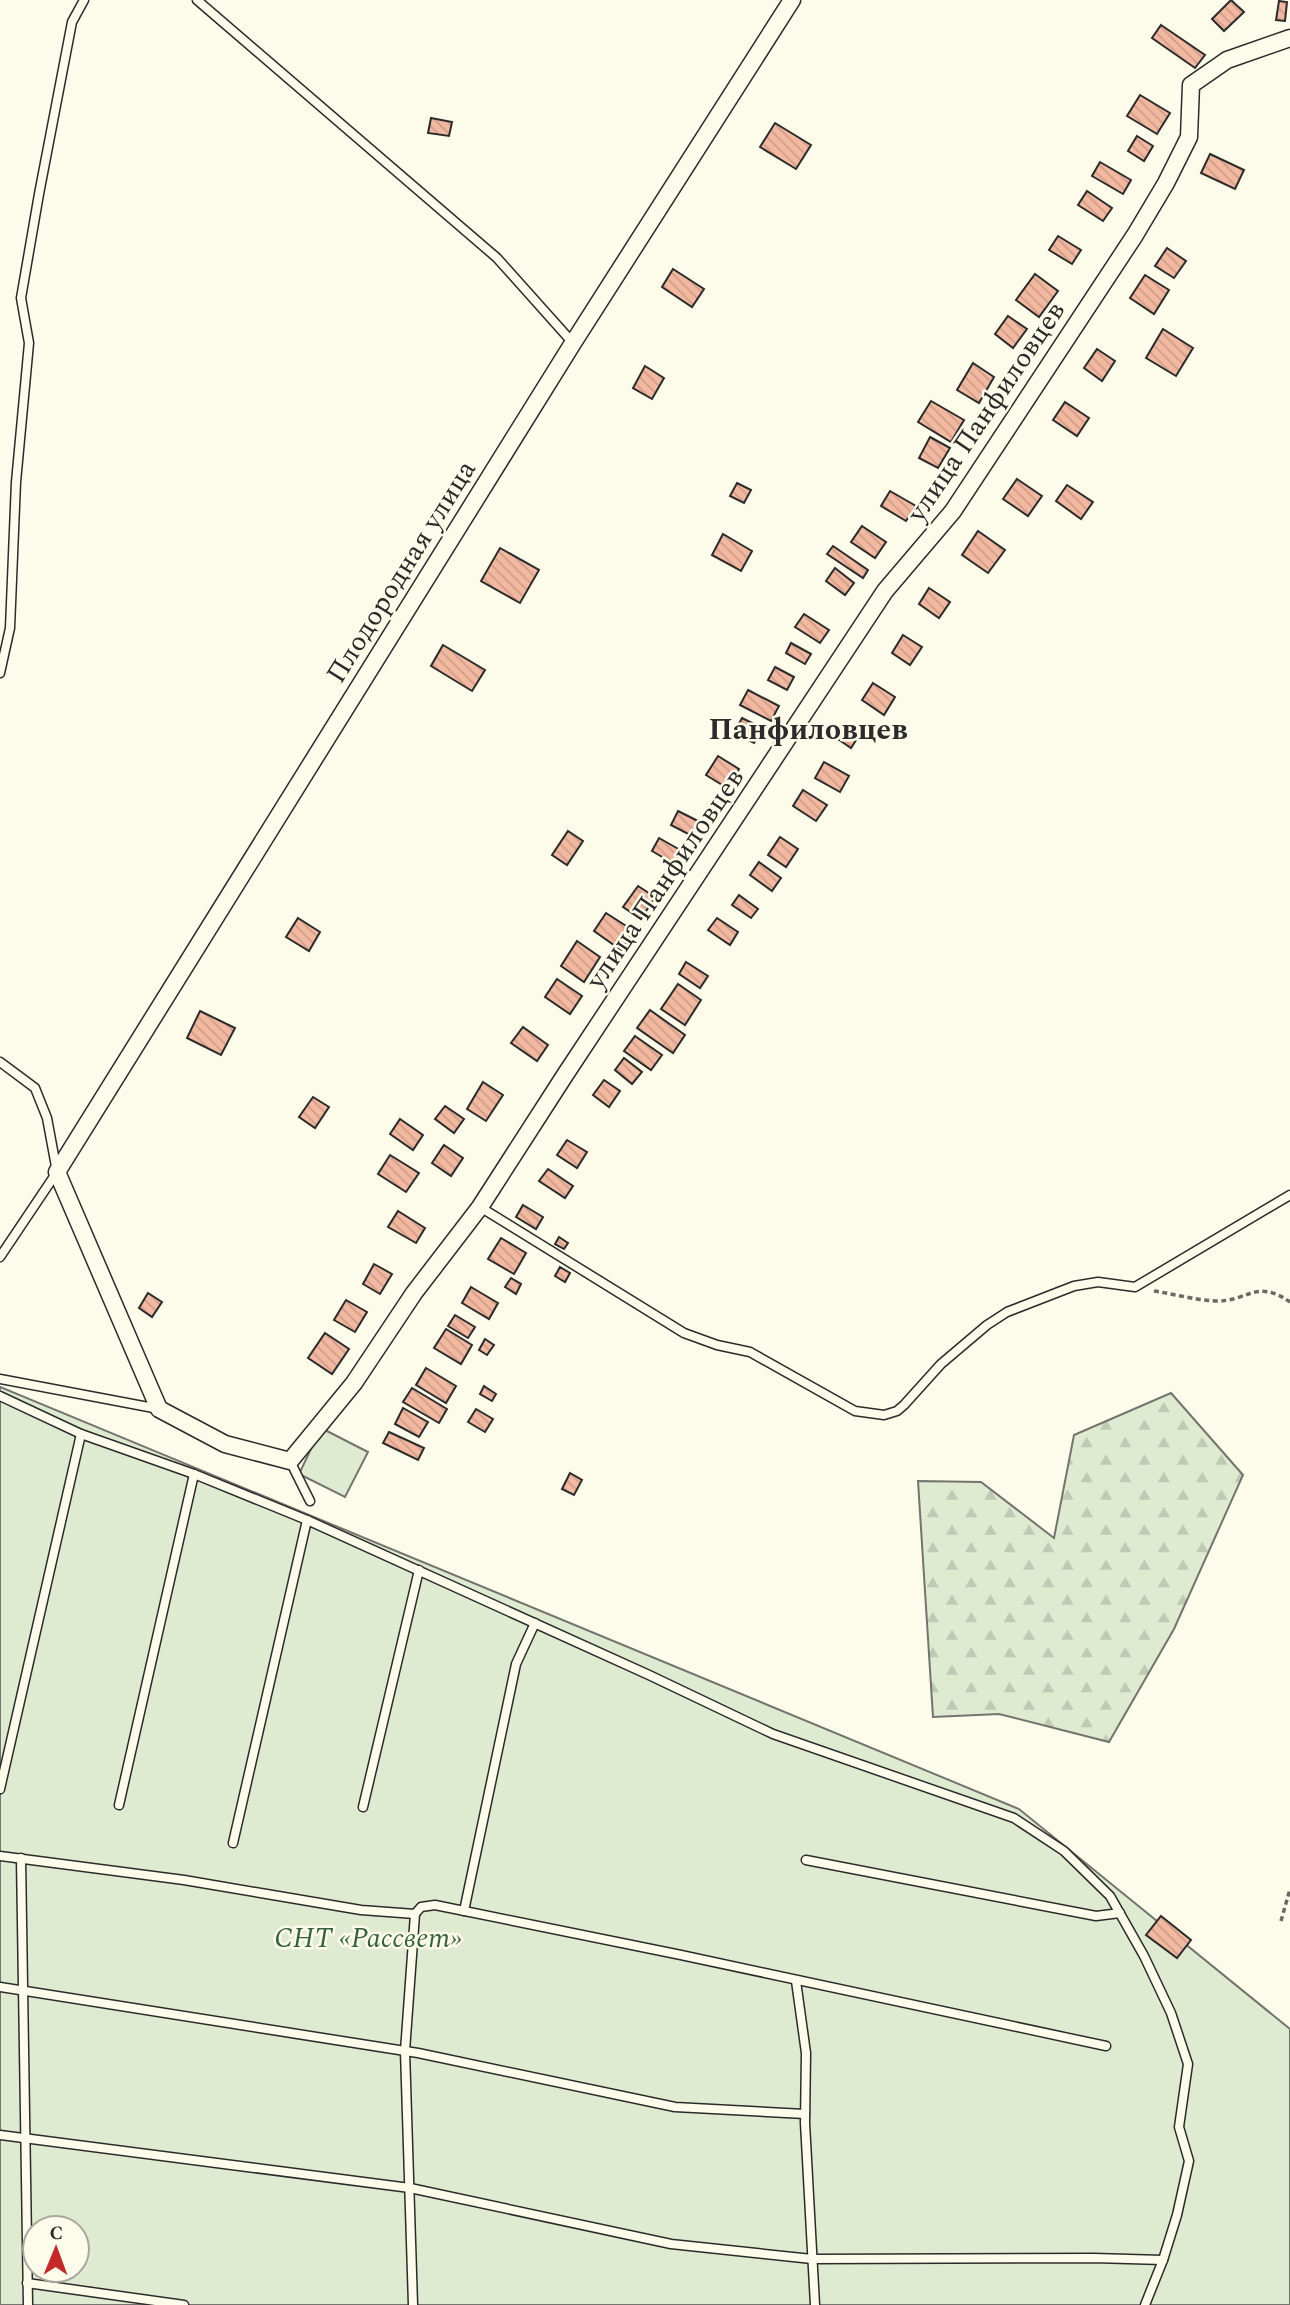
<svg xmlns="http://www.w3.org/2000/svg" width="1290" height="2305" font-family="Spectral,serif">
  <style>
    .forest { fill: url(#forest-firs); stroke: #74746e; stroke-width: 2 }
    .green { fill: #deebd1; stroke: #74746e; stroke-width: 2; fill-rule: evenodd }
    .building { fill: url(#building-back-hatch); stroke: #2b2b2b; stroke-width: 2 }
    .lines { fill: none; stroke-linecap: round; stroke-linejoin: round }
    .service-casing { stroke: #2b2b2b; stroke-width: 11 }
    .minor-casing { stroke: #2b2b2b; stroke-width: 19 }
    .path { stroke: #6a6964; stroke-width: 3.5; stroke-dasharray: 5 3.5; stroke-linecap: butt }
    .service { stroke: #fdfbea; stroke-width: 8 }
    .minor { stroke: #fdfbea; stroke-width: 16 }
    .labels { text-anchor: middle; stroke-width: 5; stroke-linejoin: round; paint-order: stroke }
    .street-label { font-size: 28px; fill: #2b2b2b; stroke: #fdfbea }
    .park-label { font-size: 28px; font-style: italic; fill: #34623c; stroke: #fdfbea }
    .neighbourhood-label { font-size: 30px; font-weight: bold; fill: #2b2b2b; stroke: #fdfbea }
  </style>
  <defs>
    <pattern id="forest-firs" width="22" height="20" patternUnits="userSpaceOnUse" patternTransform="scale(1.75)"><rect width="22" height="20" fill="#deebd1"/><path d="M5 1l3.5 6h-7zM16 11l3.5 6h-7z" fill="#bfcab4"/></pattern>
    <pattern id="building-back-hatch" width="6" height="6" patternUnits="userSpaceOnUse" patternTransform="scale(1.75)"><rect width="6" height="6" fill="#f2b8a0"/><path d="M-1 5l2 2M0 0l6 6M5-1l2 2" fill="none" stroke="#d09e8a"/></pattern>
  </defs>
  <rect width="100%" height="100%" fill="#fdfbea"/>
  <path class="forest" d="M1171,1393L1243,1475L1174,1629L1109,1742L999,1714L933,1717L918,1481L981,1482L1054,1538L1074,1435Z"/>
  <g class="green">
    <path d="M0,1387L1019,1809L1290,2029V2305H0ZM35,2228H77V2270H35Z"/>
    <path d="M321,1428L368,1452L345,1497L299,1474Z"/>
  </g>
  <g class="building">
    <path d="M1231,0L1244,12L1224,31L1212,19Z"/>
    <path d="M1279,1L1287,2L1285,21L1276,20Z"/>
    <path d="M1161,25L1205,55L1195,68L1152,38Z"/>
    <path d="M1140,95L1170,113L1157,134L1127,116Z"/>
    <path d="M431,118L452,122L449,136L428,133Z"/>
    <path d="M775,123L811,145L796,169L760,147Z"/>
    <path d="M1137,136L1153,146L1144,161L1128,151Z"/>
    <path d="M1210,154L1244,170L1235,189L1201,173Z"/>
    <path d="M1100,162L1131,180L1123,194L1092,176Z"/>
    <path d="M1087,191L1112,208L1103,221L1078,205Z"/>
    <path d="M1058,236L1081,250L1072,264L1049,250Z"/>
    <path d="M1167,248L1186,261L1174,278L1155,266Z"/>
    <path d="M673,269L704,289L692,307L662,287Z"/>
    <path d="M1035,274L1058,291L1039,317L1016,300Z"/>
    <path d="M1145,275L1169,290L1154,314L1130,298Z"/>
    <path d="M1008,316L1027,329L1013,348L995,334Z"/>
    <path d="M1163,329L1193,348L1176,376L1146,358Z"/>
    <path d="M1097,349L1115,361L1102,381L1084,368Z"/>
    <path d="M973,363L994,377L979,403L957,390Z"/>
    <path d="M645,366L664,378L652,399L633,388Z"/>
    <path d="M931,401L964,420L951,442L918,422Z"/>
    <path d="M1065,402L1089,418L1077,436L1053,420Z"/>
    <path d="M930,437L950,448L938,468L919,458Z"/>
    <path d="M1017,479L1042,496L1028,516L1003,499Z"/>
    <path d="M737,483L751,490L744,503L730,496Z"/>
    <path d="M1067,485L1093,502L1081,519L1056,501Z"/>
    <path d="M890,491L916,506L906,521L881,506Z"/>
    <path d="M862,526L886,542L875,558L851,542Z"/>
    <path d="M978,531L1005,550L988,573L962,555Z"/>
    <path d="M723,534L752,551L741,571L712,555Z"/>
    <path d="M833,546L868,570L863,578L827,554Z"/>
    <path d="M500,548L539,570L520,603L481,581Z"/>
    <path d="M835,568L854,583L845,595L826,581Z"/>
    <path d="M929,588L950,602L939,618L919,604Z"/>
    <path d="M804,614L829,630L820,643L795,627Z"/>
    <path d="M903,635L922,647L910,665L892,653Z"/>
    <path d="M791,643L811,654L805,664L786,653Z"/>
    <path d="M443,645L485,670L472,691L431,666Z"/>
    <path d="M775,667L794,677L787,690L768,680Z"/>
    <path d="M873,683L895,697L884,715L862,700Z"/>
    <path d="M748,690L779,706L771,721L740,705Z"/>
    <path d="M742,718L762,728L754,743L734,733Z"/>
    <path d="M842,727L858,737L851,748L835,737Z"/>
    <path d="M718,756L739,769L727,788L706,775Z"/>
    <path d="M824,762L849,776L840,792L815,778Z"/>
    <path d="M803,790L827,805L816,821L793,806Z"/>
    <path d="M678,811L700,822L692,836L671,825Z"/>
    <path d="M568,831L583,841L567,865L552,855Z"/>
    <path d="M780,837L798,849L786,867L768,855Z"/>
    <path d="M659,838L682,851L674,864L652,851Z"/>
    <path d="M759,862L781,878L772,891L750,875Z"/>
    <path d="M638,886L655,897L641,919L623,907Z"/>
    <path d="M739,895L758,909L751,918L732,905Z"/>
    <path d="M606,913L634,931L621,950L594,931Z"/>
    <path d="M298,918L320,932L309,951L286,937Z"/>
    <path d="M717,918L738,932L730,945L708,930Z"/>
    <path d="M577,941L600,957L584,982L561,966Z"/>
    <path d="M686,962L708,976L700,988L679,974Z"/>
    <path d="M557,979L582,996L570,1014L545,997Z"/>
    <path d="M678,984L701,1000L685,1025L661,1009Z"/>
    <path d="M650,1010L685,1035L673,1053L637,1028Z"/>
    <path d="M200,1011L235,1028L221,1055L187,1038Z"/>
    <path d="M523,1027L548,1045L537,1061L511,1043Z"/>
    <path d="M635,1036L662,1055L651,1070L624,1051Z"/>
    <path d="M624,1058L642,1072L632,1084L615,1070Z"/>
    <path d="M604,1080L620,1091L609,1107L593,1095Z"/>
    <path d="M483,1082L503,1095L486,1121L467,1109Z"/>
    <path d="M313,1097L329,1107L315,1128L299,1117Z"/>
    <path d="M445,1106L464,1119L454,1133L435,1119Z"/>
    <path d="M400,1119L423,1135L413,1150L390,1134Z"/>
    <path d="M567,1140L587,1152L577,1168L557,1155Z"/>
    <path d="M444,1145L463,1158L451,1176L432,1163Z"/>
    <path d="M390,1155L419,1173L406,1192L378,1174Z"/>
    <path d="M548,1169L573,1186L565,1198L539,1181Z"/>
    <path d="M523,1205L543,1217L536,1229L516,1217Z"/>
    <path d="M398,1211L425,1228L416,1243L388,1227Z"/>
    <path d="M559,1237L568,1243L564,1249L555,1244Z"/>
    <path d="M501,1238L526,1253L514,1274L488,1259Z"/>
    <path d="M374,1264L392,1274L380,1294L363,1284Z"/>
    <path d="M560,1267L570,1273L565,1282L555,1276Z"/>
    <path d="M511,1278L521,1284L516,1294L505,1287Z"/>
    <path d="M471,1287L498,1303L489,1319L462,1303Z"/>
    <path d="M148,1293L162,1302L152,1317L139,1308Z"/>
    <path d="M346,1300L367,1312L355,1332L334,1320Z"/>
    <path d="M455,1315L475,1327L468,1338L448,1326Z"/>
    <path d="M446,1329L472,1345L461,1364L434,1348Z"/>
    <path d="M325,1333L349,1349L332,1374L308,1358Z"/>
    <path d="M485,1339L494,1345L487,1355L479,1350Z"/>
    <path d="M426,1368L456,1386L446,1403L416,1385Z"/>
    <path d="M484,1386L496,1394L492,1401L480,1394Z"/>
    <path d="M412,1388L447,1409L439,1423L403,1402Z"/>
    <path d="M403,1408L428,1422L419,1437L395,1424Z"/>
    <path d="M476,1409L493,1419L485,1432L468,1422Z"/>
    <path d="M389,1432L424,1448L418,1460L383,1443Z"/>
    <path d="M570,1473L582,1480L574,1495L562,1489Z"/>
    <path d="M1161,1916L1191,1940L1177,1958L1146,1935Z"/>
  </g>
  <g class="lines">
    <g class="service-casing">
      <g id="service">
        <path d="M197,0L497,258L573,343"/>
        <path d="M0,673L10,628L16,482L29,343L21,298L39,194L72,22L84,0"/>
        <path d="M0,1062L35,1088L47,1118L57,1172L0,1257"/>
        <path d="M480,1207L684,1333L717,1345L750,1352L855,1411L884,1415L897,1411L904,1405L941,1364L987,1325L1007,1312L1074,1286L1098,1282L1135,1287L1290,1195"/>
        <path d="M0,1379L159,1409"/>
        <path d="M0,1396L81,1434L194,1474L307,1520L649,1675L773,1734L1014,1818L1064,1851L1110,1896L1144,1956L1171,2013L1188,2064L1179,2127L1189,2161L1177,2215L1163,2260L1145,2305"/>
        <path d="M290,1461L310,1501"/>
        <path d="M0,1789L81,1434"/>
        <path d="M119,1805L194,1474"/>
        <path d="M363,1807L419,1570"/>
        <path d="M233,1843L307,1520"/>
        <path d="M0,1856L184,1880L361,1910L415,1914L421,1907L435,1905L681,1955L1106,2046"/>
        <path d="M21,1858L28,2305"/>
        <path d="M806,1860L1096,1916L1120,1913"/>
        <path d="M464,1911L516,1664L535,1623"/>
        <path d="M796,1981L806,2053L805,2123L815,2305"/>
        <path d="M0,1987L418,2053L675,2107L805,2114"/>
        <path d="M0,2135L410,2188L671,2244L812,2259L1094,2258L1163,2260"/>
        <path d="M27,2283L184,2305"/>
        <path d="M413,2305L405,2051L415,1914"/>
      </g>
    </g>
    <g class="minor-casing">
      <path id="minor" d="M792,0L573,343L57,1172L159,1409L225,1444L290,1461L354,1383L414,1293L480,1207L565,1075L885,591L953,511L1135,235L1166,183L1189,137L1191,85L1227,60L1290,38"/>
    </g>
    <g class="path">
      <path d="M1154,1291C1174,1294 1195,1300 1215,1301C1248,1302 1256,1278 1290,1302"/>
      <path d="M1281,1921L1290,1889"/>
    </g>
    <use href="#service" class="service"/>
    <use href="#minor" class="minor"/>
  </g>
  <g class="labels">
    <g class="street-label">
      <text transform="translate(985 411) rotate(-56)" y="10">улица Панфиловцев</text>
      <text transform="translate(400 571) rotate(-58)" y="10">Плодородная улица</text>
      <text transform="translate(664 878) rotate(-56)" y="10">улица Панфиловцев</text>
    </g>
    <g class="park-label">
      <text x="368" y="1947">СНТ «Рассвет»</text>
    </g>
    <g class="neighbourhood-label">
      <text x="808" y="739">Панфиловцев</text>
    </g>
  </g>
  <g transform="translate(56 2249) rotate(1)"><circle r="33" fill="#fdfbea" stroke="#a9a89e" stroke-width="2"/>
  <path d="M0-5L12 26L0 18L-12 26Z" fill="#c62828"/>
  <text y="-10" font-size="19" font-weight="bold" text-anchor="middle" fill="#2b2b2b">С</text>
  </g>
</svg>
